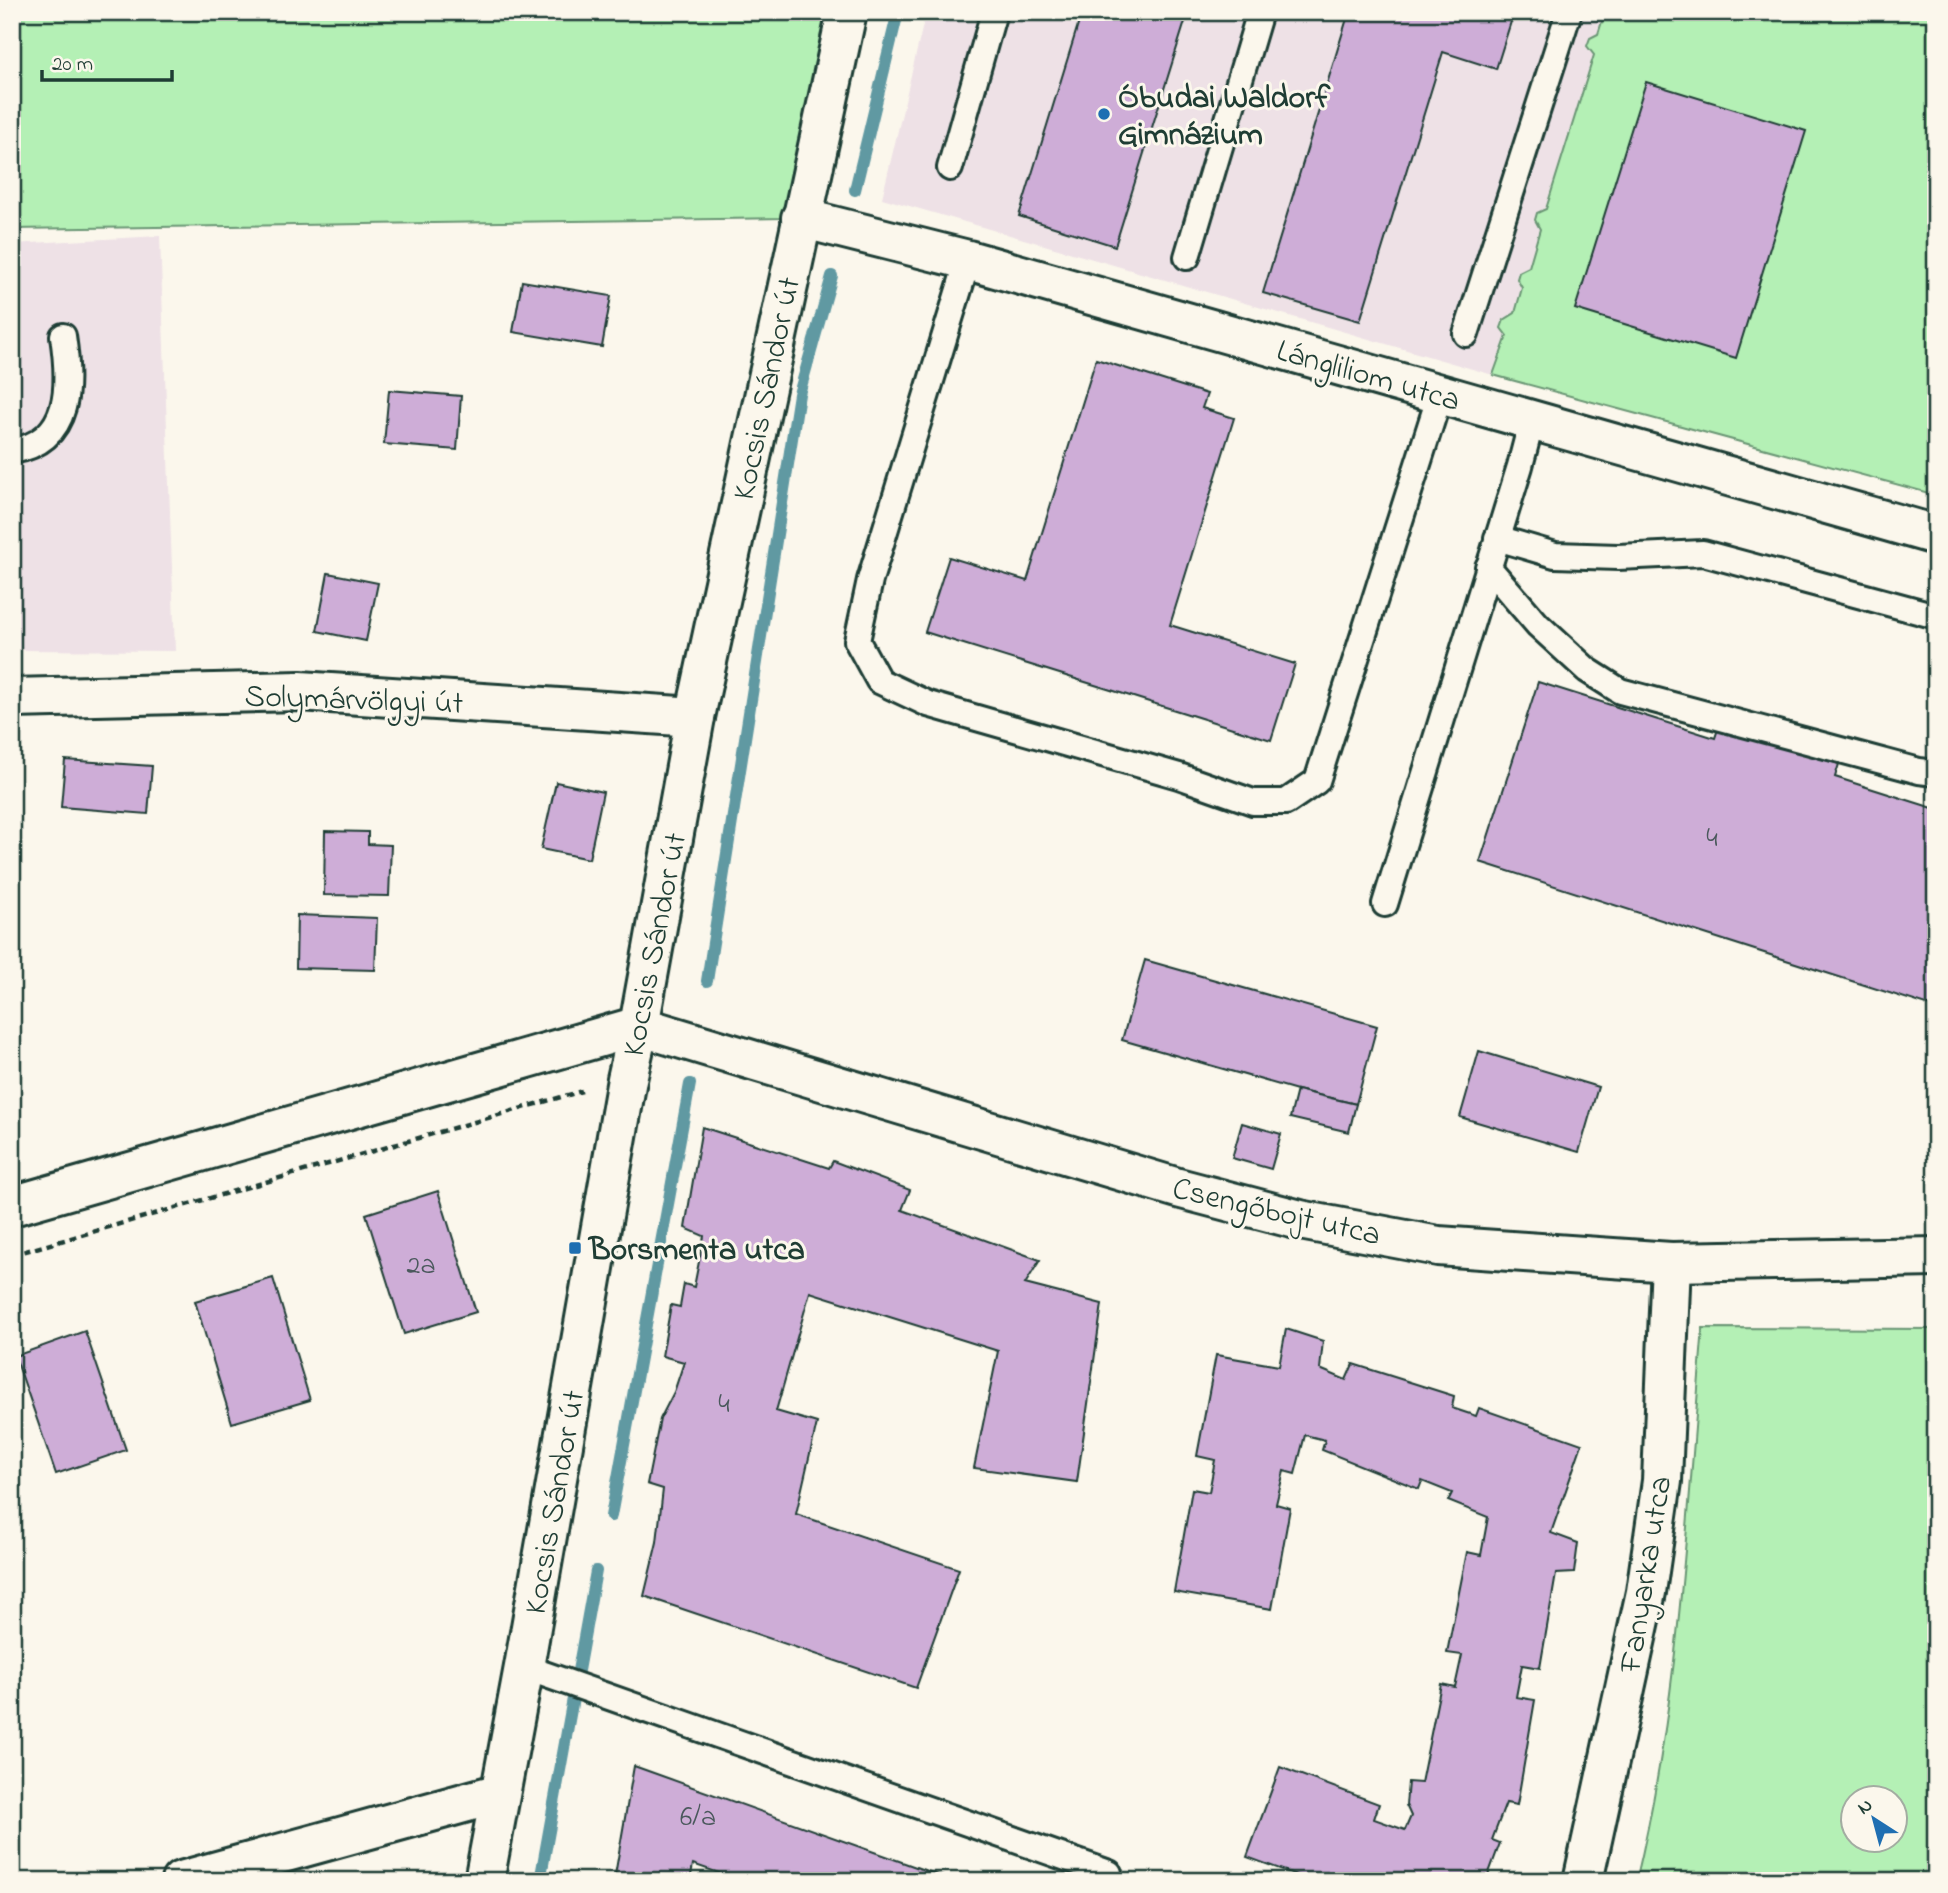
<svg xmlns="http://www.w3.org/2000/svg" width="1948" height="1893" font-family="'Indie Flower',sans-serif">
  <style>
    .built { fill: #eee1e6 }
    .green { fill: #b4f0b5; stroke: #6a9674; stroke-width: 2; fill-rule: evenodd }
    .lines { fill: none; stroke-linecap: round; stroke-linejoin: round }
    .stream { stroke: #6099a2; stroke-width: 12 }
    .building { fill: #ceadd7; stroke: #1f3d34; stroke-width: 2 }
    .service-casing { stroke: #1f3d34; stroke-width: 30 }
    .minor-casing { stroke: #1f3d34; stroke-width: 44 }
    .path { stroke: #1f3d34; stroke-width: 4.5; stroke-dasharray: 7 5; stroke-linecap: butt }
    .service { stroke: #fbf7ec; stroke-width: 24 }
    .minor { stroke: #fbf7ec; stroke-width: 38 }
    .poi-dot { fill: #1f6fb2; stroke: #fbf7ec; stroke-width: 2.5 }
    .labels { text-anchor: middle; stroke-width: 6; stroke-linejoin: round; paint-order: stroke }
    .number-label { font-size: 28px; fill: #4b595d }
    .poi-label { font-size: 32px; font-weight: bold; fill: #1f3d34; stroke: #fbf7ec; text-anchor: start }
    .street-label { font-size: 32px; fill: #1f3d34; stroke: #fbf7ec }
  </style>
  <rect width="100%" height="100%" fill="#fbf7ec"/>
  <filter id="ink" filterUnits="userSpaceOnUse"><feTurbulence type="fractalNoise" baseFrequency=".0143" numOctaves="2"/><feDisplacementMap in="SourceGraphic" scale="14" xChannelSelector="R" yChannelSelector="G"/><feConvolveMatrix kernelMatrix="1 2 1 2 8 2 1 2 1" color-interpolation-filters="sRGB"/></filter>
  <g filter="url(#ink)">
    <g class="built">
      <path d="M926,12H1605L1598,34L1588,46L1594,55L1546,209L1537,214L1535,220L1540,229L1528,267L1519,272L1522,288L1515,313L1503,320L1501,328L1507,336L1493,375L882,198Z"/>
      <path d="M160,236L175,651L12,650V244Z"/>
    </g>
    <g class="green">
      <path d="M12,12H828L784,218L12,229Z"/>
      <path d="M1605,12H1936V495L1493,375L1507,336L1501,328L1504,320L1515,313L1522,288L1517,279L1519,272L1529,267L1540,229L1535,220L1537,213L1546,209L1594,55L1587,46L1590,38L1598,34Z"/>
      <path d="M1703,1328L1936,1329V1881H1636C1680,1700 1687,1513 1703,1328ZM1896,1798V1840H1854V1798Z"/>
    </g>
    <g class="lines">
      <g class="stream">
        <path d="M855,190L898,12"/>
        <path d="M707,981L799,394L832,276"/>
        <path d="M611,1516L690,1084"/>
        <path d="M540,1881L596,1571"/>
      </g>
    </g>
    <g class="building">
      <path d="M1082,12H1188L1115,246L1019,216Z"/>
      <path d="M1349,12H1514L1496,69L1443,52L1360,321L1263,293Z"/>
      <path d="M1646,82L1806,131L1736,358L1575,309Z"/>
      <path d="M522,281L611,296L602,347L513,332Z"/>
      <path d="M1096,359L1207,394L1202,408L1234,418L1170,625L1295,664L1271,740L925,632L949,557L1027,581Z"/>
      <path d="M389,390L461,396L457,450L384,444Z"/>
      <path d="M328,573L378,583L366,641L317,631Z"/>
      <path d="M1538,682L1715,738L1719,726L1839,764L1835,777L1936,809V1008L1480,862Z"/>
      <path d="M65,760L152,766L148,814L61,807Z"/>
      <path d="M556,782L603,792L589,859L541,849Z"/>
      <path d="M325,831L368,832V844L391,845L389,896L324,895Z"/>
      <path d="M297,915L377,918L375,970L296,968Z"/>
      <path d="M1145,960L1377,1026L1356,1104L1297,1090L1122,1040Z"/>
      <path d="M1479,1051L1598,1087L1579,1152L1460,1117Z"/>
      <path d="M1297,1090L1356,1104L1349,1132L1290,1118Z"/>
      <path d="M1242,1123L1281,1134L1271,1169L1232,1158Z"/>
      <path d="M702,1127L829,1168L833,1161L910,1190L902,1210L1040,1260L1025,1284L1102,1304L1077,1482L974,1468L998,1351L810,1292L776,1411L817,1423L796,1514L959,1569L916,1688L644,1596L657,1542L663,1489L647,1484L660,1419L674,1392L684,1362L662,1356L671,1305L680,1307L684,1284L694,1287L704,1236L685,1228Z"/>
      <path d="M438,1191L476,1312L404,1334L366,1214Z"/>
      <path d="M273,1278L310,1400L232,1423L195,1301Z"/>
      <path d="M1286,1329L1323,1341L1320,1369L1346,1380L1353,1364L1454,1396L1452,1408L1476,1416L1479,1408L1582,1444L1551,1533L1578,1543L1574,1573L1556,1574L1540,1668L1522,1665L1516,1697L1535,1700L1517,1805L1506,1803L1492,1840L1500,1843L1486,1881H1313L1247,1857L1280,1767L1379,1804L1374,1819L1405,1830L1411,1816L1406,1805L1408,1782L1421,1783L1441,1684L1455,1687L1462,1655L1447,1653L1467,1552L1481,1555L1488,1517L1448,1501L1452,1493L1422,1481L1419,1489L1322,1450L1325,1440L1305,1435L1295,1474L1284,1471L1276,1504L1290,1508L1272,1609L1174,1592L1192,1489L1209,1492L1215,1460L1197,1456L1216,1355L1279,1366Z"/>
      <path d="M85,1331L126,1450L56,1474L15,1356Z"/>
      <path d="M634,1766L955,1881H742L693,1864L690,1881H614Z"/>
    </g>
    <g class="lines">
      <g class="service-casing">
        <g id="service">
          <path d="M950,168L994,12"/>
          <path d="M1187,257L1260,12"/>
          <path d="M968,260L870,580L857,641L879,681L928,704L1179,776L1253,802H1286L1317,781L1440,395"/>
          <path d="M1466,334L1569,12"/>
          <path d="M12,451C73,441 70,383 63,336"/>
          <path d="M1497,538L1555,555L1618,557L1703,553L1936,616"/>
          <path d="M1488,567L1538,625L1587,670L1620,691L1919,771L1936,773"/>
          <path d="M1385,904L1520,466L1532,420"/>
          <path d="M524,1667L1109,1873"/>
        </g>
      </g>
      <g class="minor-casing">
        <g id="minor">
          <path d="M801,218L968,260L1936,535"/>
          <path d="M12,698L300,691L695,717"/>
          <path d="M12,1206L639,1026L1178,1188L1300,1220L1438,1246L1671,1262L1936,1257"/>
          <path d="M181,1881L500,1793"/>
          <path d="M484,1881L524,1667L627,1079L639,1026L695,717L847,12"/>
          <path d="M1583,1881L1646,1592L1662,1481L1671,1262"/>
        </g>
      </g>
      <path class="path" d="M12,1255L582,1091"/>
      <use href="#service" class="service"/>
      <use href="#minor" class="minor"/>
    </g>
  </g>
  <g class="poi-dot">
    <circle cx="1104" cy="114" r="7"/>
    <rect x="568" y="1241" width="14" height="14" rx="3.5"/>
  </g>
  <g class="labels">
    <g class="number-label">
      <text x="1712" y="846">4</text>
      <text x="421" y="1273">2a</text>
      <text x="724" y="1412">4</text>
      <text x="698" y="1825">6/a</text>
    </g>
    <g class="poi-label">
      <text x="1118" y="107">Óbudai Waldorf<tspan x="1118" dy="37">Gimnázium</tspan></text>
      <text x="589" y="1259">Borsmenta utca</text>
    </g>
    <g class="street-label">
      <text transform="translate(1369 374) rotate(16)" y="11">Lángliliom utca</text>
      <text transform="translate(765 388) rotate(-78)" y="11">Kocsis Sándor út</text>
      <text transform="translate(354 698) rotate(2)" y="11">Solymárvölgyi út</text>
      <text transform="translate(653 944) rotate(-79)" y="11">Kocsis Sándor út</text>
      <text transform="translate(1277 1210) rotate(13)" y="11">Csengőbojt utca</text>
      <text transform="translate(553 1502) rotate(-80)" y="11">Kocsis Sándor út</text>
      <text transform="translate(1644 1574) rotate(-81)" y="11">Fanyarka utca</text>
    </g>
  </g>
  <rect width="1948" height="1893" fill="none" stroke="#fbf7ec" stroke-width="42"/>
  <rect x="21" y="21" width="1906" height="1851" fill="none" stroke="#1f3d34" stroke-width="2.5" filter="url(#ink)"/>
  <g transform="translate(1874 1819) rotate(324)"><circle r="33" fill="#fbf7ec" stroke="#a3ada2" stroke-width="2"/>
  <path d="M0-5L12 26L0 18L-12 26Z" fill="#1f6fb2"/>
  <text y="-10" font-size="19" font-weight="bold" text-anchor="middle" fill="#1f3d34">N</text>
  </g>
  <path d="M42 70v10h130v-10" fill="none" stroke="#1f3d34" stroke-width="3.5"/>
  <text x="52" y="70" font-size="21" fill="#1f3d34" stroke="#fbf7ec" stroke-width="5" paint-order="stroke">20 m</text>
</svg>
